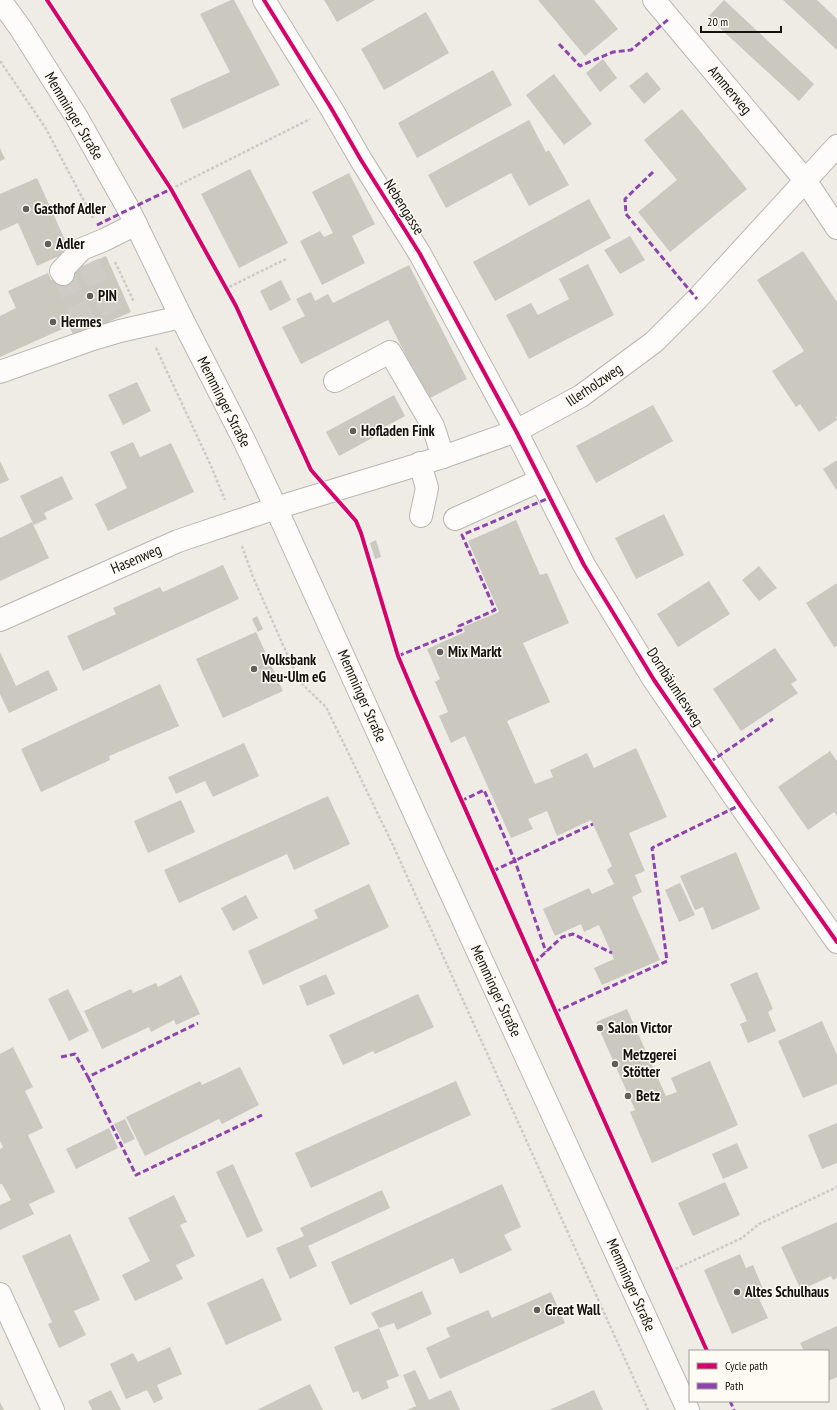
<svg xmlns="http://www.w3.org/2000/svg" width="837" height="1410" font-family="'PT Sans Narrow',sans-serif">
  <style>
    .building { fill: #cbc8bf }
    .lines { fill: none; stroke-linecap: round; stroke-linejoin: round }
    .minor-tunnel { stroke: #cecbc5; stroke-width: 22; stroke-dasharray: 22 11; stroke-linecap: butt }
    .minor-casing { stroke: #b9b7b1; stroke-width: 24 }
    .major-casing { stroke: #b9b7b1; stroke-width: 24 }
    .path { stroke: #cccbc9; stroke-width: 2.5; stroke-dasharray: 3 2; stroke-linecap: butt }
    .minor { stroke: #fdfcfb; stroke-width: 22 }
    .major { stroke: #fdfcfb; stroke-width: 22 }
    .quiet { stroke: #8e44ad; stroke-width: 3; stroke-dasharray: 6 3; stroke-linecap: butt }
    .cycleway-casing { stroke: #fefbf4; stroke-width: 6 }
    .cycleway { stroke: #d6006c; stroke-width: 4 }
    .poi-dot { fill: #605e59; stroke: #fefbf4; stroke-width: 1.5 }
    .labels { text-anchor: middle; stroke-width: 3; stroke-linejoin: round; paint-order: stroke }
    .street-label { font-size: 15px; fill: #13110d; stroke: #fefbf4 }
    .poi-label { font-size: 15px; font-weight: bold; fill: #13110d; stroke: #fefbf4; text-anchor: start }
  </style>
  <rect width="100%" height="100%" fill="#efece5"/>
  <g class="building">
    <path d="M231,0H234L280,85L183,129L170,99L230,72L200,14Z"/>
    <path d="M324,0H375L337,22Z"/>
    <path d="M538,0H594L618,29L585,56Z"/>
    <path d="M724,0L814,84L799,101L708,17Z"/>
    <path d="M783,0H817L837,19V50Z"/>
    <path d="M426,12L449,53L384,90L361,49Z"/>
    <path d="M603,59L617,78L600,92L586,73Z"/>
    <path d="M493,70L512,105L417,158L398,123Z"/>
    <path d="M647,72L661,89L644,104L629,86Z"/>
    <path d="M554,74L592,124L564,145L526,95Z"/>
    <path d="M682,109L747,189L670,252L638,212L677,180L644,140Z"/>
    <path d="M529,120L546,152L549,150L569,185L529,206L511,173L446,208L428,175Z"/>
    <path d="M0,148L5,159L0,161Z"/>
    <path d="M250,169L288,243L239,268L201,194Z"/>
    <path d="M349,173L375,224L352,236L365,263L322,285L300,241L320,231L324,237L333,233L312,192Z"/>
    <path d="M37,178L70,251L37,266L18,223L0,231V194Z"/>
    <path d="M589,199L611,238L495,301L473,262Z"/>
    <path d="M630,236L645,260L620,274L604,250Z"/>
    <path d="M803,251L837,302V416L836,417L837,420L819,432L800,404L796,407L772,371L804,351L757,280Z"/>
    <path d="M106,256L131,312L74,337L69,326L0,357V316L16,308L8,291L48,273L51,280Z"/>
    <path d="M588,264L614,315L529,359L506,315L531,303L538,315L569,299L559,279Z"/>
    <path d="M409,265L467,379L428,399L388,320L301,364L282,327L305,316L296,299L311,292L315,301L328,294L333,303Z"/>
    <path d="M281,280L291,300L270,311L260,291Z"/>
    <path d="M137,382L151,411L123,425L108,395Z"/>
    <path d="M394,395L405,416L383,428L385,431L339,456L326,432Z"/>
    <path d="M653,405L673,441L596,483L576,446Z"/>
    <path d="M133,442L140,457L171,443L194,492L108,531L95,504L127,488L110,452Z"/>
    <path d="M837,460V491L823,469Z"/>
    <path d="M0,461L9,480L0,484Z"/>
    <path d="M62,476L73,499L44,513L47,519L34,525L20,496Z"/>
    <path d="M664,514L684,555L636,579L615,538Z"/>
    <path d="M516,520L540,575L547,573L569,623L523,643L550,702L507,721L535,784L553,777L550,770L587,753L594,768L636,748L667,817L629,833L645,871L635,875L642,892L632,897L660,960L602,985L594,968L614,959L599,925L584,932L581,924L555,936L543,909L589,888L592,894L614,884L607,870L612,866L591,820L557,836L547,811L528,819L533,829L511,838L465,736L451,743L439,716L448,712L435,682L440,679L427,649L465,632L463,627L499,612L468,541Z"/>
    <path d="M32,522L49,558L0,581V538Z"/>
    <path d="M376,540L381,557L375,559L370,543Z"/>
    <path d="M223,565L239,599L83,671L67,636L116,614L113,608L160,587L163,592Z"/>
    <path d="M759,566L777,588L759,601L742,580Z"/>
    <path d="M709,581L730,614L678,647L657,614Z"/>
    <path d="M837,583V646L834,647L806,603Z"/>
    <path d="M257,616L263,629L258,632L252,619Z"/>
    <path d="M256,632L283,691L223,718L196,659Z"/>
    <path d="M775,648L797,680L791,684L798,693L741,731L713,689Z"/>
    <path d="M0,652L16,686L48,670L58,690L9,713L0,694Z"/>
    <path d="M160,684L179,726L109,756L110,760L41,792L21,749Z"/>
    <path d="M244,743L259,776L213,797L205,781L176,794L168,777Z"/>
    <path d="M830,751L837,761V816L834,812L808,830L778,787Z"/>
    <path d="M328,796L350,844L294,870L287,854L179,903L164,870Z"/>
    <path d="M181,800L195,832L148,853L134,821Z"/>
    <path d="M736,852L760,909L712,930L703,907L695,910L680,876Z"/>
    <path d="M680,883L695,915L679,922L665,890Z"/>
    <path d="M369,884L389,927L263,985L248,951L318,918L314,910Z"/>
    <path d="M246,895L258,918L233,931L221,908Z"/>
    <path d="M757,972L773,1009L768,1012L776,1031L748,1043L740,1024L747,1021L730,984Z"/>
    <path d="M326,974L335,994L307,1006L299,986Z"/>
    <path d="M181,975L200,1014L176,1025L174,1020L151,1032L149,1027L102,1049L84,1011L131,989L133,993L156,983L158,987Z"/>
    <path d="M68,989L89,1031L69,1041L48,999Z"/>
    <path d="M418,994L434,1027L375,1054L373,1051L343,1065L329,1035Z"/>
    <path d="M627,1009L666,1096L677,1092L671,1078L710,1061L738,1125L652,1163L630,1112L635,1110L596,1022Z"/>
    <path d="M822,1021L837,1055V1084L803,1098L778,1041Z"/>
    <path d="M13,1047L33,1087L25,1091L43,1128L28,1135L55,1192L29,1204L34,1214L0,1230V1205L11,1200L2,1184H0V1149L3,1147L0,1141V1054Z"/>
    <path d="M240,1067L259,1105L222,1124L219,1119L145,1156L126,1117L200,1081L202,1085Z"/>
    <path d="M456,1081L471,1115L311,1188L295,1153Z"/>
    <path d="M125,1119L135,1139L124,1144L114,1124Z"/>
    <path d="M837,1123V1163L822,1169L808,1135Z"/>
    <path d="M109,1128L118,1148L76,1169L66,1149Z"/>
    <path d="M737,1143L748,1168L723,1179L712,1154Z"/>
    <path d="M233,1164L263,1231L247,1238L216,1172Z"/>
    <path d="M725,1182L740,1215L693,1236L678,1203Z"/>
    <path d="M502,1184L521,1227L504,1235L512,1250L460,1274L453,1258L350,1305L331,1262Z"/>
    <path d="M382,1190L390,1208L308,1246L317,1266L290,1279L276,1248L304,1236L300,1228Z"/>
    <path d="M174,1195L187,1222L180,1225L195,1256L176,1265L183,1279L135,1301L122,1275L150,1261L128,1218Z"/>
    <path d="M837,1222V1278L833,1280L831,1276L801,1290L781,1247Z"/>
    <path d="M70,1234L100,1300L74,1311L86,1335L59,1348L48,1324L52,1322L22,1256Z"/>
    <path d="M740,1254L746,1268L753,1265L764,1291L757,1294L768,1318L732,1334L704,1270Z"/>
    <path d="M263,1278L282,1320L226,1345L207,1303Z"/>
    <path d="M422,1291L432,1314L397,1330L394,1323L379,1328L399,1376L386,1381L389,1388L362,1400L358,1391L353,1393L334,1347L379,1328L371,1313Z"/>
    <path d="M551,1292L565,1323L440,1379L426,1348L450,1337L446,1328L488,1310L492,1318Z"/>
    <path d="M837,1326V1377L828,1381V1351H804L800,1343Z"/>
    <path d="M170,1347L182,1374L157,1385L163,1399L154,1403L147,1390L126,1399L110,1364L133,1353L138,1362Z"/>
    <path d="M415,1370L429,1400L451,1390L460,1410H407L416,1406L403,1375Z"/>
    <path d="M310,1384L323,1410H257L287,1395Z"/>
    <path d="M111,1390L121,1410H92L88,1401Z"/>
    <path d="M594,1390L603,1410H549Z"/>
    <path d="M0,1402L4,1410H0Z"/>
  </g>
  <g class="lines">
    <g class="minor-tunnel">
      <path d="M89,263L114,318"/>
      <path d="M63,274L89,331"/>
    </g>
    <g class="minor-casing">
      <g id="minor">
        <path d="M264,0L331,108L361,160L420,254L516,431L584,565L654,680L740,805L837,942"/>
        <path d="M654,0L805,180L837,228"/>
        <path d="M63,274L61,271L82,249L104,240L136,224"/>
        <path d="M0,372L93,339L120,331L181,317"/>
        <path d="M335,381L390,352L415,395L433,426L443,457"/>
        <path d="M420,463L427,488L421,516"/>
        <path d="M455,519L541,480"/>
        <path d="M0,620L178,541L276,508L443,457L516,431L581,396L654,342L697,299L837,146"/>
        <path d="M0,1294L53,1410"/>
      </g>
    </g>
    <g class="major-casing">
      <path id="major" d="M0,0L21,29L76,116L129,210L181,317L244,440L276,508L433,854L688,1410"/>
    </g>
    <g class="path">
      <path d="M0,61L45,127L93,218"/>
      <path d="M171,189L310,119"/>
      <path d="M115,262L134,302"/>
      <path d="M225,289L286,259"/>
      <path d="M156,348L211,466L225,500"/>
      <path d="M242,546L253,577L299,681L326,707L392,843L648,1410"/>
      <path d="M671,1271L742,1238L759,1224L837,1187"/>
    </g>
    <use href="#minor" class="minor"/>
    <use href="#major" class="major"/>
    <g class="quiet">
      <path d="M559,44L580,66L613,52L631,50L670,18"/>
      <path d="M653,172L625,199L626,214L697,299"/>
      <path d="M97,225L171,189"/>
      <path d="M398,656L461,630L459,626L495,610L462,535L549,498"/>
      <path d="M710,762L773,719"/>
      <path d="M461,801L484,790L515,861L546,952"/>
      <path d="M493,871L593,824"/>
      <path d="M534,963L562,937L573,934L612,953"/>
      <path d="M555,1012L667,961L652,848L740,805"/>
      <path d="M61,1057L75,1054L88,1077L198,1023"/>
      <path d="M88,1077L136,1175L262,1115"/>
      <path d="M730,1401L734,1410"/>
    </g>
    <g class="cycleway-casing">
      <g id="cycleway">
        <path d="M47,0L171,189L236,306L311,470L356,521L361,533L398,656L414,694L707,1351"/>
        <path d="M264,0L331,108L361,160L420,254L516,431L584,565L654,680L740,805L837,942"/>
      </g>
    </g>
    <use href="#cycleway" class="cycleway"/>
  </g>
  <g class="poi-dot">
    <circle cx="26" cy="209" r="4"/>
    <circle cx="48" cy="244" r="4"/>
    <circle cx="90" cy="296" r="4"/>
    <circle cx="53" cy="322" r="4"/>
    <circle cx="353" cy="431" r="4"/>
    <circle cx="440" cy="652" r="4"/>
    <circle cx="254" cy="669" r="4"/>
    <circle cx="600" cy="1028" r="4"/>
    <circle cx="615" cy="1064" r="4"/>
    <circle cx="628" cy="1096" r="4"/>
    <circle cx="737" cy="1292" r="4"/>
    <circle cx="537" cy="1310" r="4"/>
  </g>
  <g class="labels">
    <g class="street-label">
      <text transform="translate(730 90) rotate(50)" y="5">Ammerweg</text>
      <text transform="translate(74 116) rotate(59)" y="5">Memminger Straße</text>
      <text transform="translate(404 207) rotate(58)" y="5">Nebengasse</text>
      <text transform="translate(594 385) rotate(-34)" y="5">Illerholzweg</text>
      <text transform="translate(224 402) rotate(63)" y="5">Memminger Straße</text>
      <text transform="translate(136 559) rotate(-23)" y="5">Hasenweg</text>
      <text transform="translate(675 687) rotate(57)" y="5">Dornbäumlesweg</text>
      <text transform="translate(362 696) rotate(66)" y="5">Memminger Straße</text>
      <text transform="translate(496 991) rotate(65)" y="5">Memminger Straße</text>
      <text transform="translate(631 1285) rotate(66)" y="5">Memminger Straße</text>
    </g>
    <g class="poi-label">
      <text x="34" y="214">Gasthof Adler</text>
      <text x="56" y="249">Adler</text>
      <text x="98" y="301">PIN</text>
      <text x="61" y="327">Hermes</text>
      <text x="361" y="436">Hofladen Fink</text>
      <text x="448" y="657">Mix Markt</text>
      <text x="262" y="665">Volksbank<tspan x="262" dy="17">Neu-Ulm eG</tspan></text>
      <text x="608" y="1033">Salon Victor</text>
      <text x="623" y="1060">Metzgerei<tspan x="623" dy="17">Stötter</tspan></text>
      <text x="636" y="1101">Betz</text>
      <text x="745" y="1297">Altes Schulhaus</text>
      <text x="545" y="1315">Great Wall</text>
    </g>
  </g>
  <rect x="689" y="1350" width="140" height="52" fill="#fefbf4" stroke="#a09d98"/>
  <rect x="697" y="1363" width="20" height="6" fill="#d6006c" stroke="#a09d98"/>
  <text x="725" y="1370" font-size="12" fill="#13110d">Cycle path</text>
  <rect x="697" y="1383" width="20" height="6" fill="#8e44ad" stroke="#a09d98"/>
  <text x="725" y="1390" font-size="12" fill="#13110d">Path</text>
  <path d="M701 26v6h80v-6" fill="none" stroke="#13110d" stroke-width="2"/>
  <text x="707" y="26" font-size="12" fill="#13110d" stroke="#fefbf4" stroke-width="3" paint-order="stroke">20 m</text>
</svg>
